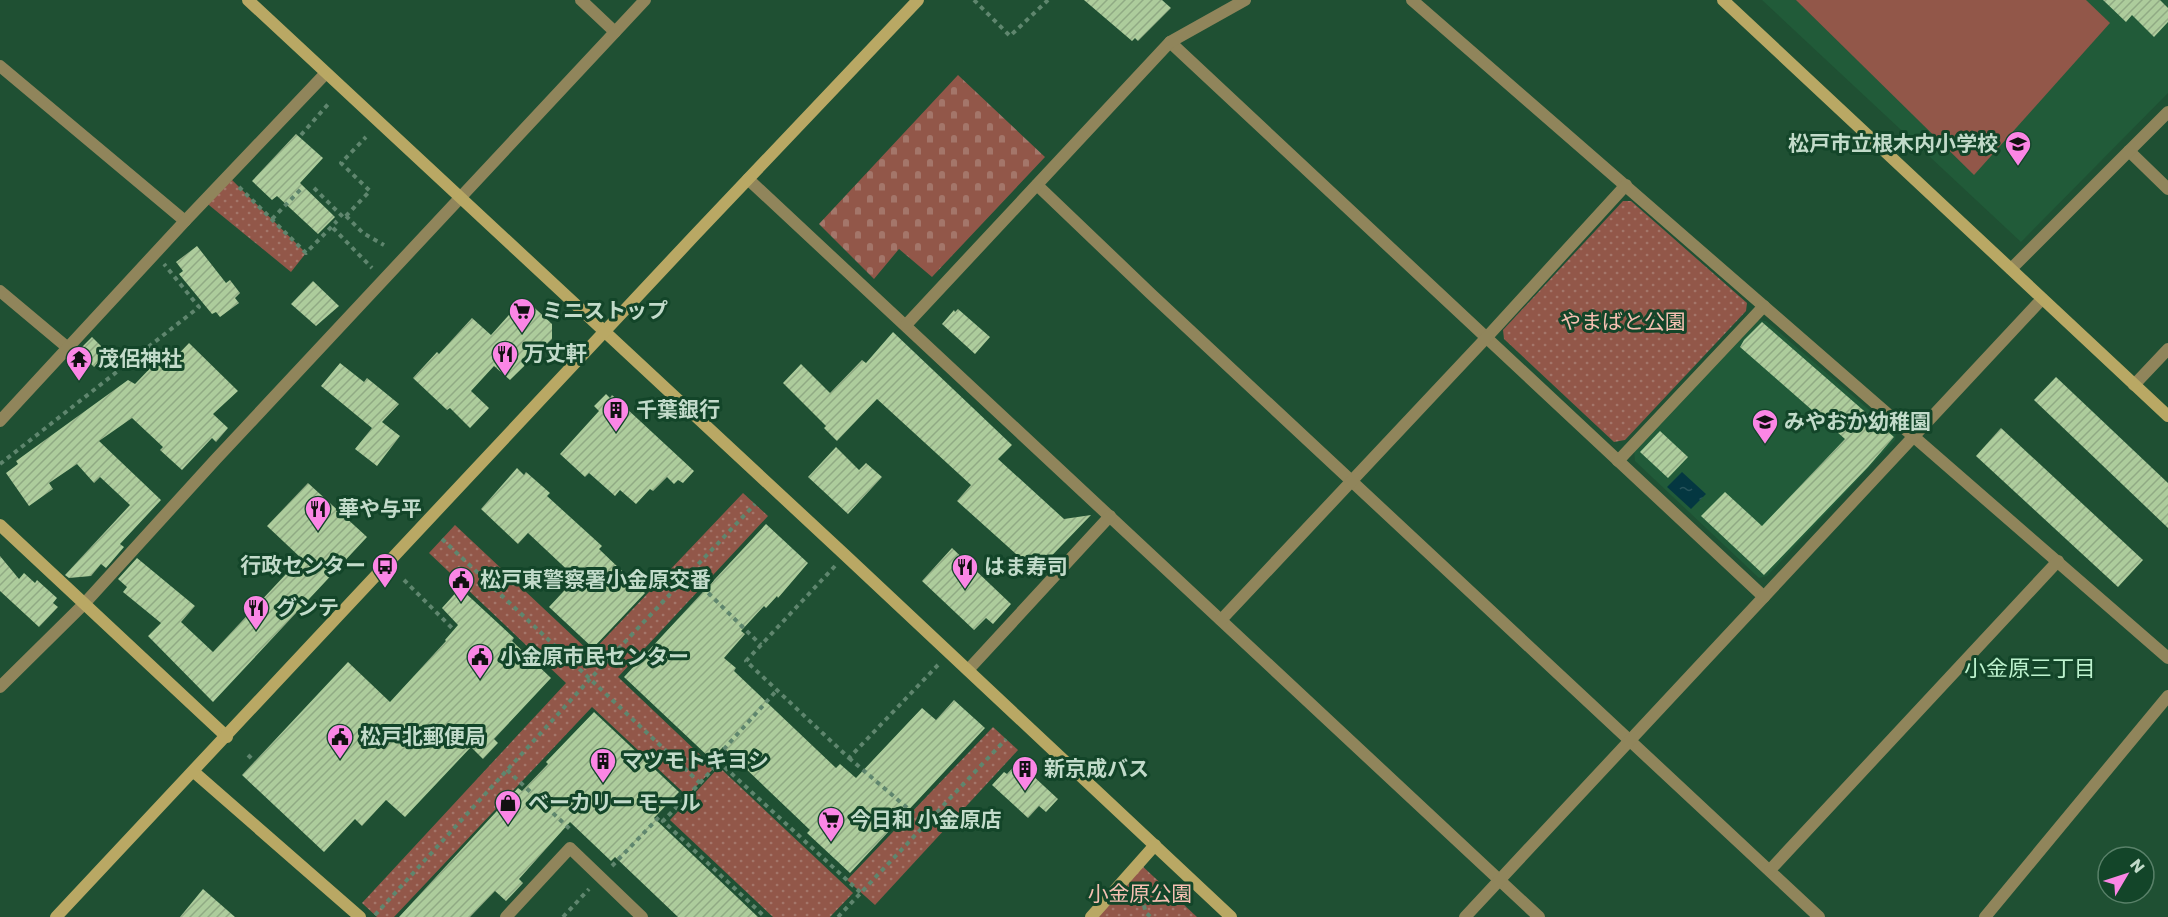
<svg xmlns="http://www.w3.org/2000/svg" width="2168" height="917" font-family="Poppins,'Noto Sans JP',sans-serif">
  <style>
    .built { fill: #215b39 }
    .green { fill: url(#green-dots) }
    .cemetery { fill: url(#cemetery-stones) }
    .pitch { fill: #925749 }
    .water { fill: url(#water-ripples) }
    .building { fill: url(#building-hatch) }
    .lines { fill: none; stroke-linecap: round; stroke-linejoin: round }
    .path { stroke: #5f866e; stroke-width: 4; stroke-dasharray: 4.5 4.5; stroke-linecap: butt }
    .street { stroke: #90855b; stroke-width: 12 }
    .secondary { stroke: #b9a864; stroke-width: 12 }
    .labels { text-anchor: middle; stroke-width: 6; stroke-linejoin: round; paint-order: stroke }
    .poi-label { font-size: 21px; font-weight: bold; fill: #c2dbca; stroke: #134529; text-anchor: start }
    .park-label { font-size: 21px; fill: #f5c0b2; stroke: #134529 }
    .neighbourhood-label { font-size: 22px; fill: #bdf2ce; stroke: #134529 }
  </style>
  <defs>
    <pattern id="green-dots" width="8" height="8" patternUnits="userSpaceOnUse" patternTransform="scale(1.5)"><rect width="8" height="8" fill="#925749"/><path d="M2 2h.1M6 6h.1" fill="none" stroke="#a4766a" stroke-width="1.8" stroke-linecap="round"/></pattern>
    <pattern id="cemetery-stones" width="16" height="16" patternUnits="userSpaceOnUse" patternTransform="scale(1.5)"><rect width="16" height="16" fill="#925749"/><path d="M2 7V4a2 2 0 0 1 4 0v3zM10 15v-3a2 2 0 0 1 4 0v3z" fill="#a4766a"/></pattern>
    <pattern id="water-ripples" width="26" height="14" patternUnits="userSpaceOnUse" patternTransform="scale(1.5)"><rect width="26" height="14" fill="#043741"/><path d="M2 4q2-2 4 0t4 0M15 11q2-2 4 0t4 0" fill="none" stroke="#27535b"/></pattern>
    <pattern id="building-hatch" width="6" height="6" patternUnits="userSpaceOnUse" patternTransform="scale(1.5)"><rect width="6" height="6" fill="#adcc9c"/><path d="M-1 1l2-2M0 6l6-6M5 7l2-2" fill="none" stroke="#90aa84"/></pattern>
  </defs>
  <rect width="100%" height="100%" fill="#1f5033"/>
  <g class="built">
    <path d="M1762,0H2168V93L2021,242Z"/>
    <path d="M1757,320L1766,321L1896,433L1895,440L1767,576L1759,578L1635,461L1634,450Z"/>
  </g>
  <g class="green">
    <path d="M228,176L306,253L291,272L204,201Z"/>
    <path d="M1623,201H1631L1747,303L1746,311L1625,440L1614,442L1504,339L1503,330Z"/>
    <path d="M743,493L768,516L618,677L714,768L687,796L592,707L394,917H377L362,903L566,683L429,553L455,525L591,653Z"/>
    <path d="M993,727L1018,750L875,905L847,880Z"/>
    <path d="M719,767L853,893L830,917H773L670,820Z"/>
    <path d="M1139,863L1197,917H1091Z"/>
  </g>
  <path class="cemetery" d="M958,75L1045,157L932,277L899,249L874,279L819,224Z"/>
  <path class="pitch" d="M1796,0H2086L2110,23L1974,175Z"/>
  <path class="water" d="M1682,472L1706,494L1691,509L1667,487Z"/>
  <g class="building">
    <path d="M1084,0H1162L1171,8L1138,41L1135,38L1132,41Z"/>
    <path d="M2103,0H2160L2168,8V22L2154,37L2132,15L2126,22Z"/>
    <path d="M296,134L323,158L300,183L335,217L318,234L277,196L272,200L252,181Z"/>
    <path d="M197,246L226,283L230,280L240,293L235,298L239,303L220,317L216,312L212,314L179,274L183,271L176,262Z"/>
    <path d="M313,281L339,306L316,326L291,304Z"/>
    <path d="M524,298L552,324V339L510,380L494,366L471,391L489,408L470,428L450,408L447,410L413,378L437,352L439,354L472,318L491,335Z"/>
    <path d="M958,309L990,337L975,354L942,324L954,310L955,312Z"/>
    <path d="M1762,322L1894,437L1868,467L1764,575L1701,516L1725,492L1762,526L1845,439L1740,347L1744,340Z"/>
    <path d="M893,332L1012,445L998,459L1064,519L1091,515L1036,572L957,501L971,485L877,399L837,441L824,428L826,426L783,383L801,364L830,393L862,360L866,363Z"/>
    <path d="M92,337L108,353L94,367L78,351Z"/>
    <path d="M189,343L238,391L213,414L228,428L216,442L212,438L182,470L160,450L163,447L132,418L99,441L161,500L120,544L124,547L106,568L101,564L91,576L69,578L65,575L130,505L100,477L94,483L77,464L49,483L53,489L29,506L6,473L18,464L16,461L128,380L135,384L156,362L163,370Z"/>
    <path d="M340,363L364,382L367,378L399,404L382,422L400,436L377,466L355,449L372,428L321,386Z"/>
    <path d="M2056,377L2168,483V528L2034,400Z"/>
    <path d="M606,394L610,398L612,395L694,471L683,483L678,480L674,484L667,477L653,491L650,489L636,504L620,490L615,496L589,473L585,477L560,454L599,411L594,406Z"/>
    <path d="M2001,428L2143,560L2118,587L1976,456Z"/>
    <path d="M1660,431L1688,457L1668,478L1640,452Z"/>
    <path d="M836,447L859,470L866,463L882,477L848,514L808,477Z"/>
    <path d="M517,468L524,475L526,472L550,493L547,496L602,546L599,549L645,593L593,648L549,607L576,578L528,533L518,544L481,509Z"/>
    <path d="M308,483L367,537L213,702L148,636L161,623L123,592L127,587L118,579L137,558L195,606L181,622L213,652L301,558L267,526Z"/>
    <path d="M766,524L808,563L778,598L777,596L766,608L764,606L741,631L745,634L724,658L736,668L734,671L836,768L840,764L856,778L922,708L936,720L954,700L985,728L850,873L807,833L810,830L723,747L711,759L624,677Z"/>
    <path d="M952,548L1011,604L993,624L986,618L974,630L922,581Z"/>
    <path d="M0,556L19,579L24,573L35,583L37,580L57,598L53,603L58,607L39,627L0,591Z"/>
    <path d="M460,588L514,638L512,641L551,678L494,739L498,743L483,759L471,747L405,817L386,800L362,826L355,819L324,852L242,775L348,662L390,702L446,641L445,640L458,625L442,608Z"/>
    <path d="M594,712L679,792L654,818L758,917H678L615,857L611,861L570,822L519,879L523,883L506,901L495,891L470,917H399L518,788L522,791L548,764L546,762Z"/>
    <path d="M1018,762L1058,799L1046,812L1039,806L1028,818L992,785L1004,772L1007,774Z"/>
    <path d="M203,889L235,917H180Z"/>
  </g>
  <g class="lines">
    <g class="path">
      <path d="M974,0L1010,36L1048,0"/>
      <path d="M301,135L330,102"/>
      <path d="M239,187L306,253L337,221"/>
      <path d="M314,188L344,218L370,191L341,163L366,137"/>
      <path d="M346,216L363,233L384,245"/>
      <path d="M272,219L303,187"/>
      <path d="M333,228L372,268"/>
      <path d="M0,464L199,307L164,264"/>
      <path d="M442,539L700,783L663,821L765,917"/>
      <path d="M835,566L746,661L849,758L938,665"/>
      <path d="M689,574L761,645"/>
      <path d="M404,580L454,630"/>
      <path d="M248,755L254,761"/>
      <path d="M849,758L926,824"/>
      <path d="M719,762L715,759L777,690"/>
      <path d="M507,770L572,831"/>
      <path d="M700,783L719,762L861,893"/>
      <path d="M612,866L659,817L663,821"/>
      <path d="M1139,888L1146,913L1151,917"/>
      <path d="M375,915L590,679L755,504"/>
      <path d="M563,917L589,889"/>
      <path d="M838,917L1006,739"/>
    </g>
    <g class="street">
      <path d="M581,0L615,32"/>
      <path d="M1412,0L2168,658"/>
      <path d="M1170,42L1764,597"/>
      <path d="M0,66L185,221"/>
      <path d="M2129,151L2168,189"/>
      <path d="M748,179L1539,917"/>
      <path d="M1037,185L1151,294L1819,917"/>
      <path d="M2011,269L2168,112"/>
      <path d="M0,291L68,348"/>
      <path d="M906,325L1170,42L1245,0"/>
      <path d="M2134,385L2168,349"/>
      <path d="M0,421L185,221L326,73"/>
      <path d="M1618,461L1764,306"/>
      <path d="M1221,620L1487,337L1626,185"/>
      <path d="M968,670L1110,516"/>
      <path d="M0,687L84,604L216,459L645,0"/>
      <path d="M1770,870L2058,561"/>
      <path d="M506,917L570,848L642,917"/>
      <path d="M1465,917L2042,299"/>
      <path d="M1985,917L2168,696"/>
    </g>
    <g class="secondary">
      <path d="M248,0L845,555L1231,917"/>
      <path d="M1723,0L2168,416"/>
      <path d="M0,525L227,737"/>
      <path d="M194,772L360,917"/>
      <path d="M56,917L694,236L918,0"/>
      <path d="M1091,917L1155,845"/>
    </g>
  </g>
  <defs>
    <g id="school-pin" transform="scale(1.35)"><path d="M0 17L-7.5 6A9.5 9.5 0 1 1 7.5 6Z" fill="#fb86e5" stroke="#134529"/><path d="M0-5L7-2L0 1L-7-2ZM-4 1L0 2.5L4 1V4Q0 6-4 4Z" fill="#111"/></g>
    <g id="supermarket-pin" transform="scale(1.35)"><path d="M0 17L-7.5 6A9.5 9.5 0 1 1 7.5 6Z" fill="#fb86e5" stroke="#134529"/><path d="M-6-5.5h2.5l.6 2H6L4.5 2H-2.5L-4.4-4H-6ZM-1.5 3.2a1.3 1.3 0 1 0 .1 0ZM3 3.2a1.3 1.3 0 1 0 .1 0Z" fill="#111"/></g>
    <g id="restaurant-pin" transform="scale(1.35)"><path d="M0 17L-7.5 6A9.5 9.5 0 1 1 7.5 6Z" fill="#fb86e5" stroke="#134529"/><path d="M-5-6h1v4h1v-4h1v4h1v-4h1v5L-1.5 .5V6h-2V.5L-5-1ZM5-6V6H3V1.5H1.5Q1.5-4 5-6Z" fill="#111"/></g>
    <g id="temple-pin" transform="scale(1.35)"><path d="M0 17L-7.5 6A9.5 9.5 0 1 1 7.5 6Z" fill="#fb86e5" stroke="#134529"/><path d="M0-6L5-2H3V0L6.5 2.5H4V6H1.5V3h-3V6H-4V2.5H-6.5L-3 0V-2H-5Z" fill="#111"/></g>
    <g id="building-pin" transform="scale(1.35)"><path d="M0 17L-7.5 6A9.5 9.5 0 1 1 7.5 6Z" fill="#fb86e5" stroke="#134529"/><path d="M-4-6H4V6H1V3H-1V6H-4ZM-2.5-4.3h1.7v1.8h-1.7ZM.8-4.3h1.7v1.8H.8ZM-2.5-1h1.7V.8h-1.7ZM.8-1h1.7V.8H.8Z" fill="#111"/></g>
    <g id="bus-pin" transform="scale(1.35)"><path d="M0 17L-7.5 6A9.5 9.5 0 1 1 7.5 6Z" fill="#fb86e5" stroke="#134529"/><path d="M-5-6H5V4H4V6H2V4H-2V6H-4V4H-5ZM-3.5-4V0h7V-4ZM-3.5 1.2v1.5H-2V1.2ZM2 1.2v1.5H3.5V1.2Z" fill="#111"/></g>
    <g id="civic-pin" transform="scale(1.35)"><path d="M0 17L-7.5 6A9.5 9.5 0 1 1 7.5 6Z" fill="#fb86e5" stroke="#134529"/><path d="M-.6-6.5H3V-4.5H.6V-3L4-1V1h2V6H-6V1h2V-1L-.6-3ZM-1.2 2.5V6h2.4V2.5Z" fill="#111"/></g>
    <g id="shop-pin" transform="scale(1.35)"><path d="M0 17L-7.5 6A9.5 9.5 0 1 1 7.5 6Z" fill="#fb86e5" stroke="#134529"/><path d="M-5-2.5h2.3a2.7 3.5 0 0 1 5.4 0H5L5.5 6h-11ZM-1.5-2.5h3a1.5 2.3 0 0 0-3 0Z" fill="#111"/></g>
  </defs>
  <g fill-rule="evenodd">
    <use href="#school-pin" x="2018" y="144"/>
    <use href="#supermarket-pin" x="522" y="311"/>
    <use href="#restaurant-pin" x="505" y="354"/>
    <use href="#temple-pin" x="79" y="359"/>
    <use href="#building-pin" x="616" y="410"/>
    <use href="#school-pin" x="1765" y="422"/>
    <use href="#restaurant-pin" x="318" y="509"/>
    <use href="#bus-pin" x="385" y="566"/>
    <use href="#restaurant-pin" x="965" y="567"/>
    <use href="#civic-pin" x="461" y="580"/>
    <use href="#restaurant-pin" x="256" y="608"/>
    <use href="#civic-pin" x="480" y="657"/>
    <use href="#civic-pin" x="340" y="737"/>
    <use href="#building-pin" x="603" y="761"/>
    <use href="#building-pin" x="1025" y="769"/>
    <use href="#shop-pin" x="508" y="803"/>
    <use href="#supermarket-pin" x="831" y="820"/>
  </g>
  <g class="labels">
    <g class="poi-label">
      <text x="1998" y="151" text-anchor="end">松戸市立根木内小学校</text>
      <text x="542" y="318">ミニストップ</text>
      <text x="524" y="361">万丈軒</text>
      <text x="98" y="366">茂侶神社</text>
      <text x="636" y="417">千葉銀行</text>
      <text x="1784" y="429">みやおか幼稚園</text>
      <text x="338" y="516">華や与平</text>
      <text x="366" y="573" text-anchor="end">行政センター</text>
      <text x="984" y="574">はま寿司</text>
      <text x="480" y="587">松戸東警察署小金原交番</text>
      <text x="276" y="615">グンテ</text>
      <text x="500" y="664">小金原市民センター</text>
      <text x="360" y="744">松戸北郵便局</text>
      <text x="622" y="768">マツモトキヨシ</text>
      <text x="1044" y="776">新京成バス</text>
      <text x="528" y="810">ベーカリー モール</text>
      <text x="850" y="827">今日和 小金原店</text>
    </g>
    <g class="park-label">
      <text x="1623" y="329">やまばと公園</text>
      <text x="1140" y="901">小金原公園</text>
    </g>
    <g class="neighbourhood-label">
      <text x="2030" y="676">小金原三丁目</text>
    </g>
  </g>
  <g transform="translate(2126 875) rotate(51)"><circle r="28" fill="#134529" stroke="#598169" stroke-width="1.5"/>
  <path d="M0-4.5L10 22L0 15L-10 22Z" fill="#fb86e5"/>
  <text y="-9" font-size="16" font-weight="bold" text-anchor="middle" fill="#c2dbca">N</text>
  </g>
</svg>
